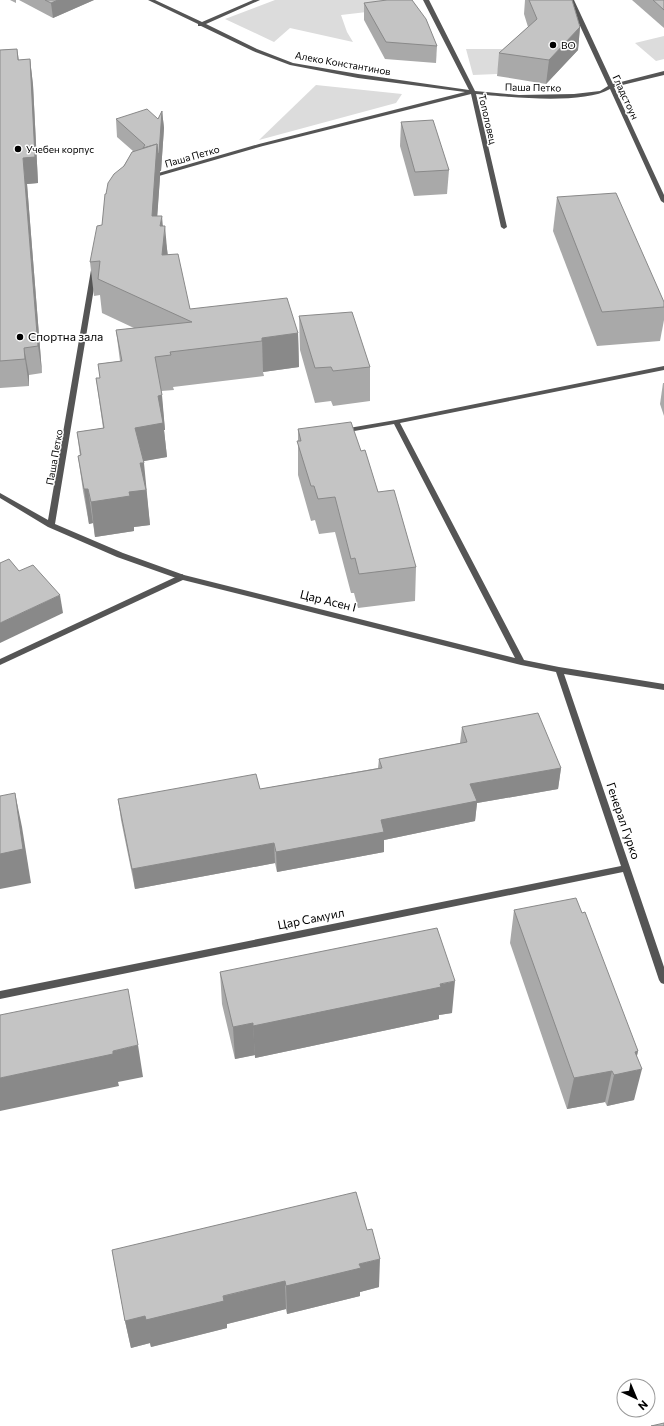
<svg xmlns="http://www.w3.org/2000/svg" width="664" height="1426" font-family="Commissioner,sans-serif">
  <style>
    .green { fill: #dcdcdc }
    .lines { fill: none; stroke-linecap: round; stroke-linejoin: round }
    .service { fill: #555; fill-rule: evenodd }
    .minor { fill: #555; fill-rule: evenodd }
    .wall { fill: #a9a9a9 }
    .shaded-wall { fill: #898989 }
    .building { fill: #c4c4c4; stroke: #898989 }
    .poi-dot { fill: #000; stroke: #fff; stroke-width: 1.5 }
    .labels { text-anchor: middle; stroke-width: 3; stroke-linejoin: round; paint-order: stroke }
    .far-poi-label { font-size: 10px; fill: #000; stroke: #fff; text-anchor: start }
    .far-street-label { font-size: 10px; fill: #000; stroke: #fff }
    .poi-label { font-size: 12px; fill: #000; stroke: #fff; text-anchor: start }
    .street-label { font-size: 12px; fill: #000; stroke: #fff }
  </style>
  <rect width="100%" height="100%" fill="#fff"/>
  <g class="green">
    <path d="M275,0H398L401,8L341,15L347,32L353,42L290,28L274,42L225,19Z"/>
    <path d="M664,36V59L656,61L635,43Z"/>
    <path d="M466,49H502L497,74L473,75Z"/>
    <path d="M316,85L402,94L396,103L259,140Z"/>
  </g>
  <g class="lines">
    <path class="service" d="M182,574L186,577L185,579L0,665V659Z"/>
    <g class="minor">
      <path d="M148,0H155L202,22L253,0H260L206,24L257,49L293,63L358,74L469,90L423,0H429L475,91L519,95L574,94L600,91L608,86L568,0H574L613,84L664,71V75L614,87L664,195V203L661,201L610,89C583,105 508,97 476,94L507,227L504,229L501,227L471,94L263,146L152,178H148V176L259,144L465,92L358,78L290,65L253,51L201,26H198V24Z"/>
      <path d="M94,268L97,270L55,524L123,553L184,575L515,658L394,424L343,433L340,431L343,429L396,420L664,366V370L400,423L524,660L559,667L664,684V690L564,674L664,967V984L661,983L659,980L623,872L0,999V991L621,866L556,672L521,665L179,579L117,557L48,527L0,498V493L48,520L91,270Z"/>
    </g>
  </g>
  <g class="wall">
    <path d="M10,0H16V3Z"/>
    <path d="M19,0H94L53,18Z"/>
    <path d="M525,0H572L580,27L578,50L546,84L497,76L499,53L528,27L524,14Z"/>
    <path d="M632,0H664V28Z"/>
    <path d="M364,3L437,46L436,63L385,59L364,20Z"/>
    <path d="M17,49L19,60L30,59L33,85L38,183L27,184L42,373L29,375V386L0,388V50Z"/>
    <path d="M162,111L164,128L161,171H160V177L157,216L163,226L168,255L190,309L298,333L299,367L263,372L264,376L173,387L174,390L161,391L165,430H164L167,457L143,461L150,525L134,527V531L95,537L93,523L89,524L83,491L78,456H80L77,432L103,428L96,378H100L98,364L120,361L116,330L134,328L102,313L100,295L94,296L90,262L102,225L106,194L133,151L117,137L116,119H158Z"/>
    <path d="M401,122L449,170L447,194L414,196L400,146Z"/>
    <path d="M557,197L664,302V320L660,341L597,346L553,231Z"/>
    <path d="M299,316L370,367V401L333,406L331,401L315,403L300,350Z"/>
    <path d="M663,383H664V416L660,404Z"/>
    <path d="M298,429L361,451L378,492L416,567L415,601L358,608L354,593H351L335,532L319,534L315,520L311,521L298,475Z"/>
    <path d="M462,727L561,768L558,789L477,803L475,821L384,840V852L277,872L275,863L135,889L121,820L118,799L260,789L378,768L379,759L460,743Z"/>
    <path d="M514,910L638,1051L637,1056L634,1100L607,1106L605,1102L567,1109L510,943Z"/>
    <path d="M220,972L452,1013L439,1015V1019L255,1058V1055L235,1059L222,1004Z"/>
    <path d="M112,1250L379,1287L360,1292V1296L287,1314L286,1309L227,1324V1328L151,1347L150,1343L131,1348L125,1321Z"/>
  </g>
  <g class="shaded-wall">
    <path d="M58,0H94L53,18L51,3Z"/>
    <path d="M580,27L578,50L546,84L549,60Z"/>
    <path d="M30,59L33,85L38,183L27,184L42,373L38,346L23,158Z"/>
    <path d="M162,111L164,128L161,171H160V177L155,249L138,177L157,144Z"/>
    <path d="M162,216L164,240L165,226L168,260L165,289L160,226Z"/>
    <path d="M298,333L299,367L263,372L262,338Z"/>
    <path d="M24,348L29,375V386L25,359Z"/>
    <path d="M162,395L165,430H164L167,457L139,462L135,428L158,396Z"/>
    <path d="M140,463H144L150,525L134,527V531L95,537L91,502L129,492Z"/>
    <path d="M84,489H88L93,523L89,524Z"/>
    <path d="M60,595L63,613L0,643V623Z"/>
    <path d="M561,768L558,789L477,803L475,821L384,840V852L277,872L276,852L381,820L470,784Z"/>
    <path d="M15,793L22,827L31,883L0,889V854Z"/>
    <path d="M274,843L275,863L135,889L132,869Z"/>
    <path d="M455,981L452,1013L439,1015V1019L255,1058L253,1026Z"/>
    <path d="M253,1023L255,1055L235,1059L233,1027Z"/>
    <path d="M138,1045L143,1077L118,1082L119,1086L0,1111V1078L113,1051Z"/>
    <path d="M638,1051L633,1071L642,1069L634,1100L607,1106L614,1075L635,1052Z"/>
    <path d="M612,1071L605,1102L567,1109L574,1078Z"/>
    <path d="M380,1259L379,1287L360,1292V1296L287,1314L286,1286L359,1264Z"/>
    <path d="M285,1281L286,1309L227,1324V1328L151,1347L150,1343L131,1348L125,1321Z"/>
  </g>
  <g class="building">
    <path d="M45,0H58L51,3Z"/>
    <path d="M387,0H412L426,19L437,46L386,42L364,3Z"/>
    <path d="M529,0H572L580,27L549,60L499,53L537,19Z"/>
    <path d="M653,0H664V10Z"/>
    <path d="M17,49L18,60L30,59L35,157L23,158L38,346L24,348L25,359L0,361V50Z"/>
    <path d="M147,109L158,119L162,111L159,153L158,154L157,144L143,148L145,145L116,119Z"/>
    <path d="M433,120L449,170L415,172L401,122Z"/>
    <path d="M157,144L152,216H162L160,226H165L162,255L178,254L190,309L287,298L298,333L262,338V341L170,352L171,355L155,357L162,395L158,396L163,423L135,428L144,463H140L146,490L129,492L130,496L91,502L88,489H84L78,456L81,455L77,432L104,428L96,378H100L98,364L122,361L116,330L192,322L98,279L100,261L90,262L97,226L102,225L105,194H106L108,183L114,174L124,166L132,152Z"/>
    <path d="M616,193L664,302V307L602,312L557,197Z"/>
    <path d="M352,312L370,367L333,371L331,367L315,368L299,316Z"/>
    <path d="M351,422L361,451L365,450L378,492L394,490L416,567L359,574L355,558L351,559L335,497L318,499L314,486H311L297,441H301L298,429Z"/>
    <path d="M9,559L19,571L33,565L60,595L0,623V563Z"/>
    <path d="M538,713L561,768L470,784L477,801L381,820L384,832L276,852L274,843L132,869L118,799L256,774L260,789L382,768L379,759L467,742L462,727Z"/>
    <path d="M15,793L23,849L0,854V796Z"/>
    <path d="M576,898L582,913L585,912L638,1051L635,1052L642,1069L614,1075L612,1071L574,1078L514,910Z"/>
    <path d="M437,928L455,981L440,984L441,987L253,1026V1023L233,1027L220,972Z"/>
    <path d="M128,989L138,1045L113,1051V1054L0,1078V1015Z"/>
    <path d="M356,1192L367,1230L372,1229L380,1259L359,1264L361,1268L286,1286L285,1281L223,1296L224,1301L146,1320L145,1316L125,1321L112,1250Z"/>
    <path d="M664,1423V1426H651Z"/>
  </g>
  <g class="poi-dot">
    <circle cx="553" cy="45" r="4"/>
    <circle cx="18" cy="149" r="4"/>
    <circle cx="20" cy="337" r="4"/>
  </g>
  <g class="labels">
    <g class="far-poi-label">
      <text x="561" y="49">ВО</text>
      <text x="26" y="153">Учебен корпус</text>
    </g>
    <g class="far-street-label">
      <text transform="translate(343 63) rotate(10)" y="4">Алеко Константинов</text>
      <text transform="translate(533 87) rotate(1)" y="4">Паша Петко</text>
      <text transform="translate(626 97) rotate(65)" y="4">Гладстоун</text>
      <text transform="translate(488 119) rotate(77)" y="4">Тополовец</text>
      <text transform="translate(192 156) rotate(-16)" y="4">Паша Петко</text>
      <text transform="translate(54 457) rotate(-80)" y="4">Паша Петко</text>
    </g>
    <g class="poi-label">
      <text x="28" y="341">Спортна зала</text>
    </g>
    <g class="street-label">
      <text transform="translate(328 601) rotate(14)" y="4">Цар Асен I</text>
      <text transform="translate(623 821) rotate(71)" y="4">Генерал Гурко</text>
      <text transform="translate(311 919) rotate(-11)" y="4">Цар Самуил</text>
    </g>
  </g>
  <g transform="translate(636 1398) rotate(136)"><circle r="19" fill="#ffffff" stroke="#999999"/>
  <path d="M0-3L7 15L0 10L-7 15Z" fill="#000000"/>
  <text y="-6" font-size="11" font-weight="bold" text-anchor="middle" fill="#000000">N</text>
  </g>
</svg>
